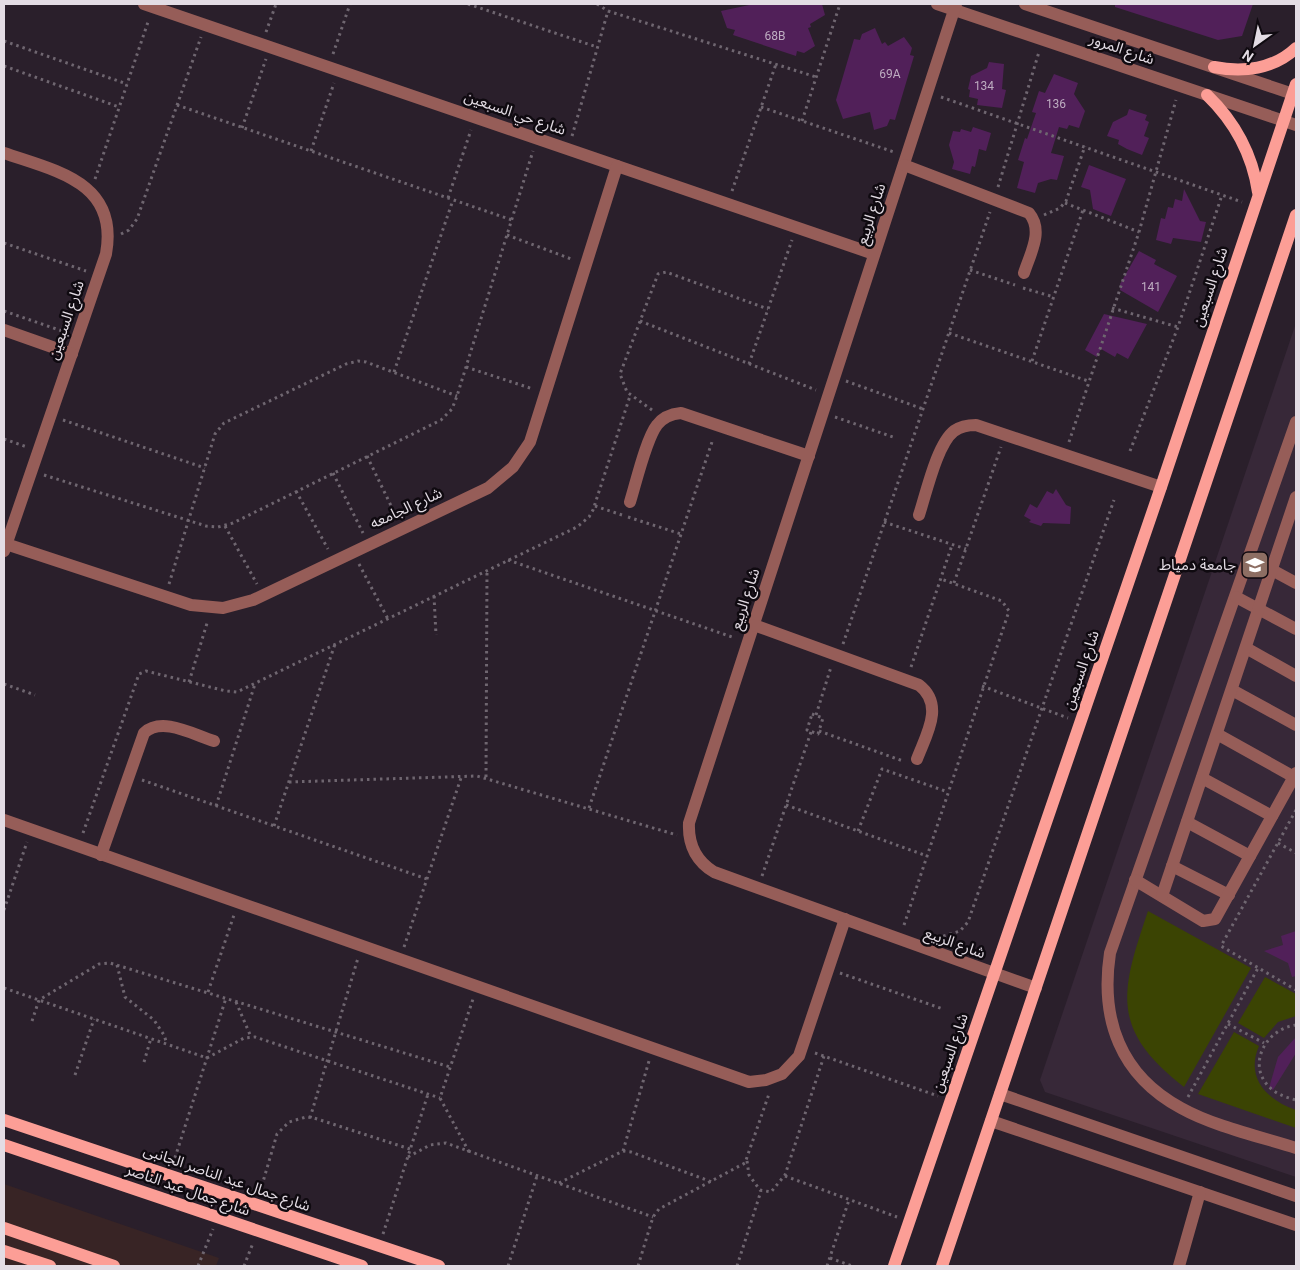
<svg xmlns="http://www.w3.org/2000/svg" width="1300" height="1270" font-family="Roboto,'Noto Sans Arabic',sans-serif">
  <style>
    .commercial { fill: #382425 }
    .built { fill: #372838 }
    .green { fill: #3b4403 }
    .building { fill: #512059 }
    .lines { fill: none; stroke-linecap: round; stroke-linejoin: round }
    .path { stroke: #6f6670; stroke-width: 3; stroke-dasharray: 2.5 4; stroke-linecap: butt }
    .minor { stroke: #965d58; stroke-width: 12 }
    .major { stroke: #fc9e96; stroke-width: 12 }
    .labels { text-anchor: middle; stroke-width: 5; stroke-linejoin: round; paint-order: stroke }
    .number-label { font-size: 12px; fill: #beadc1 }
    .street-label { font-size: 15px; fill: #e3dce4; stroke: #0f0a10 }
    .poi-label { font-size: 15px; fill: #e3dce4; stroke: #0f0a10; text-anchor: end }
  </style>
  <rect width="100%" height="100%" fill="#2a1f2b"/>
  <path class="commercial" d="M4,1184L219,1258L216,1266H4Z"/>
  <path class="built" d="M1296,323V1177L1045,1092L1040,1080Z"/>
  <g class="green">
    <path d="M1148,911L1251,968L1184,1087C1109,1029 1121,991 1148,911Z"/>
    <path d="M1265,977L1296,994V1016L1278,1022L1264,1038L1238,1023Z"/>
    <path d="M1234,1032L1259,1046C1245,1078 1267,1100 1296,1110V1128L1198,1094Z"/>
  </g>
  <g class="building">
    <path d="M754,4H822L825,15L810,24L811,27L808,28L815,46L804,53L797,51L796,56L733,35L735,30L727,28L721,11Z"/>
    <path d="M1115,4H1253L1242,36L1218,40L1115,7Z"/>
    <path d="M875,28L882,44L885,42L888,46L904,37L912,48L910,55L914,56L895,120L890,119L887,126L874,130L870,112L843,119L836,100L854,39L860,40L862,34Z"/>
    <path d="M989,62L1004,64L1002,89L1006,90L1002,108L977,105L978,99L969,97L970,90L968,89L971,76L987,68Z"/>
    <path d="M1054,74L1078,83L1074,94L1085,111L1079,128L1069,125L1067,129L1059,127L1051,153L1064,156L1057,180L1051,179L1038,183L1035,193L1017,188L1024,162L1018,160L1025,138L1027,139L1036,113L1032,112L1039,91L1045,93Z"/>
    <path d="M1129,109L1147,115L1145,120L1149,122L1144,136L1149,138L1142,155L1127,149L1118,144L1119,140L1107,136L1113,122L1127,115Z"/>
    <path d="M973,127L991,133L986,151L979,149L975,167L972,166L970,174L952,169L954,162L949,145L953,131L960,132L961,129L971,132Z"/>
    <path d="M1089,165L1126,179L1111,216L1093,209L1090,190L1081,187Z"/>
    <path d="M1184,189L1200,221L1206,222L1201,242L1173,238L1171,244L1156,240L1161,218L1165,219L1168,207L1173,208L1175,199L1182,201Z"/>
    <path d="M1139,251L1156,260L1154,264L1177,276L1158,312L1120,290V284Z"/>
    <path d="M1104,314L1147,324L1128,359L1117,353L1115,357L1101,349L1097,357L1085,350Z"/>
    <path d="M1056,489L1066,505L1071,507L1070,524L1043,523L1041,526L1029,522L1031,520L1024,516L1030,504L1037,508L1047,491L1053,494Z"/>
    <path d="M1296,931V976L1292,977L1288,963L1264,951L1283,945L1281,936Z"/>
    <path d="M1296,1037V1053L1273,1090L1269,1088L1278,1057Z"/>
  </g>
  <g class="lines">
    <g class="path">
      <path d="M468,4L597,47"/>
      <path d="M597,4L608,11L816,77"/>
      <path d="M266,32L276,4"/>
      <path d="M4,41L127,84"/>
      <path d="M333,54L350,4"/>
      <path d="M4,66L119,107"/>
      <path d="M941,97L1242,202"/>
      <path d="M177,105L512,220"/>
      <path d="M761,107L894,152"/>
      <path d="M802,121L840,4"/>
      <path d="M242,128L266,59"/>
      <path d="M572,136L608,11"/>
      <path d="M311,151L334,83"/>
      <path d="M95,179L149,19"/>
      <path d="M998,187L1039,52"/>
      <path d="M732,191L776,64"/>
      <path d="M448,198L471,130"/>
      <path d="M1065,203L1139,232"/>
      <path d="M1044,215L1060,208L1066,201L1085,146"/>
      <path d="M121,234L129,230L137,219L201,37"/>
      <path d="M507,235L574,260"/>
      <path d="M4,243L86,271"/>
      <path d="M970,270L1015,285"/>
      <path d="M1023,288L1054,297"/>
      <path d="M1112,308L1178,327"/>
      <path d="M4,311L65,332"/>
      <path d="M640,321L816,390"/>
      <path d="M949,333L1088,381"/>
      <path d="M1032,361L1083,210"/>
      <path d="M749,364L792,240"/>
      <path d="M466,367L533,389"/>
      <path d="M394,372L453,200"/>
      <path d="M846,381L923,409"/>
      <path d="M652,410L627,392L620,374L658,274L666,272L768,309"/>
      <path d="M835,417L893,437"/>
      <path d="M63,420L205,468"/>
      <path d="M4,439L27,447"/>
      <path d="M1069,442L1139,232L1176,100"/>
      <path d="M1130,451L1178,327L1222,195"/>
      <path d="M367,456L396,516"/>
      <path d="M333,473L363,533"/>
      <path d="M44,475L206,526L218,527L233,523L441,420L452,409L457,396L533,151"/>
      <path d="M296,491L328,549"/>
      <path d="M595,506L622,515"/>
      <path d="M628,517L681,534"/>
      <path d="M884,522L966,549"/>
      <path d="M225,526L257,584"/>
      <path d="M508,560L735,638"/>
      <path d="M359,564L388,619"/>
      <path d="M954,583L1001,447"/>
      <path d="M169,584L215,434L224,423L346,364L358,361L366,362L457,396"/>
      <path d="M434,596L436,635"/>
      <path d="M843,644L990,212"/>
      <path d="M911,667L952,545"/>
      <path d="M189,682L208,620"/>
      <path d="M4,684L35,695"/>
      <path d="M982,686L1068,718"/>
      <path d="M812,714L823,718L818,734L807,730Z"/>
      <path d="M816,715L831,667"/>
      <path d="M819,731L903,761"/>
      <path d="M486,777L487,570"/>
      <path d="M142,780L427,879"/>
      <path d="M289,782L477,776L677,835"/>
      <path d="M786,805L927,856"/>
      <path d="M216,806L255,684"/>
      <path d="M589,808L713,439"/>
      <path d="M1296,810L1221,946L1296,990"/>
      <path d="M274,826L335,644"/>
      <path d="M858,831L882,769L948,792"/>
      <path d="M83,833L139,674L146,671L226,691L237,692L577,527L589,517L593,510L630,396"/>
      <path d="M1278,843L1296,853"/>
      <path d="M762,876L811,732"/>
      <path d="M4,910L27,842"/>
      <path d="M904,925L1009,611L1002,601L941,579"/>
      <path d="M937,938L960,931L968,922L1114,500"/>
      <path d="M404,947L462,775"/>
      <path d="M117,965L125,997L154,1020L164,1035L167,1044"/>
      <path d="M840,973L943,1009"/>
      <path d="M4,988L207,1058L244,1038L255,1037L440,1098"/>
      <path d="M208,992L234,915"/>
      <path d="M236,1002L251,1037"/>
      <path d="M32,1021L39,1000L99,964L110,963L450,1067"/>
      <path d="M1228,1024L1264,1043"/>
      <path d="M1296,1025C1264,1029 1244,1069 1274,1091C1281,1096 1289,1098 1296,1100"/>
      <path d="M815,1053L938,1096"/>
      <path d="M144,1062L151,1038"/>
      <path d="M75,1075L94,1019"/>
      <path d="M1188,1097L1258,968"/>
      <path d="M310,1118L358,958"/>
      <path d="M623,1151L649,1061"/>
      <path d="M469,1152L440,1098L473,999"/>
      <path d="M408,1157L430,1145L446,1143L653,1217"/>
      <path d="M747,1161L749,1175L760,1190L771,1192L785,1175L824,1056"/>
      <path d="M173,1164L226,998"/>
      <path d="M785,1176L897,1217"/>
      <path d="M559,1183L623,1151L631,1152L712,1182"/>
      <path d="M260,1192L277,1134L289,1122L306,1117L314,1118L410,1149"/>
      <path d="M383,1234L428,1094"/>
      <path d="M830,1258L852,1266"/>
      <path d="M198,1266L213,1229"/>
      <path d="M244,1266L253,1243"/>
      <path d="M508,1266L537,1176"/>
      <path d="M638,1266L653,1217L659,1209L745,1163L769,1094"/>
      <path d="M737,1266L761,1191"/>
      <path d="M827,1266L849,1200"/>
    </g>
    <g class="minor">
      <path d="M144,4L874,254"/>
      <path d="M937,4L1296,125"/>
      <path d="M956,4L689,823C688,844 696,861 714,872L1036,988"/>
      <path d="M1025,4L1296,95"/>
      <path d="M4,153C56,171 119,182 106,254L4,551"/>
      <path d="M904,165L1029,213C1044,231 1030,254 1024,273"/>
      <path d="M4,330L72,354"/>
      <path d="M1296,422L1110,953C1100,1019 1120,1075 1181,1108C1213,1126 1261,1137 1296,1148"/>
      <path d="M630,502C636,483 646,439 657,425C663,417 671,414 681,413L809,456"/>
      <path d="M919,515C926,494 937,444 954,431C961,426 968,425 976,425L1161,487"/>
      <path d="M6,544L191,605L223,608L253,600L488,488L513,467L530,442L617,166"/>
      <path d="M1272,570L1296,583"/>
      <path d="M1236,597L1296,629"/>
      <path d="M754,625L919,685C945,705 926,735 917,759"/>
      <path d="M1246,648L1296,676"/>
      <path d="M1232,690L1296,725"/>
      <path d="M1217,734L1294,777"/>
      <path d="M1202,778L1272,816"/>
      <path d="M4,820L749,1082L766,1080L782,1074L799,1056L845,919"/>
      <path d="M1187,822L1250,856"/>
      <path d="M101,855L144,733C162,716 194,735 214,741"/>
      <path d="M1172,866L1229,895"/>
      <path d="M1135,880L1203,921L1215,919L1296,773"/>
      <path d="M1162,896L1296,497"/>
      <path d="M1000,1094L1296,1196"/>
      <path d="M991,1121L1296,1225"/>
      <path d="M1179,1266L1200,1192"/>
    </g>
    <g class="major">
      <path d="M1214,67C1243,73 1274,69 1296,48"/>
      <path d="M1207,95C1235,122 1252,153 1258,192"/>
      <path d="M4,1120L439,1266"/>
      <path d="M4,1145L362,1266"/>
      <path d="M4,1228L114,1266"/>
      <path d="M4,1251L50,1266"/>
      <path d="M894,1266L1161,487L1296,84"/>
      <path d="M942,1266L1296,215"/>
    </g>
  </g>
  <defs>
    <g id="university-square" transform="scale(1.4375)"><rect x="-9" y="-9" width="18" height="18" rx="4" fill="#8d6e63" stroke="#0f0a10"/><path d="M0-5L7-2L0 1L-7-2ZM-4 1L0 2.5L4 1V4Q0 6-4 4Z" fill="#fff"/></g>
  </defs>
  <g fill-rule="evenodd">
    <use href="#university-square" x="1255" y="565"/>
  </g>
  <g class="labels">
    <g class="number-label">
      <text x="775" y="40">68B</text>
      <text x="890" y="78">69A</text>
      <text x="984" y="90">134</text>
      <text x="1056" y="108">136</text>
      <text x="1151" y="291">141</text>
    </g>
    <g class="street-label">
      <text transform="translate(1122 49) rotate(19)" y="5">شارع المرور</text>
      <text transform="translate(515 113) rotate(19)" y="5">شارع حي السبعين</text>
      <text transform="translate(871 214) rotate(-72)" y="5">شارع الربيع</text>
      <text transform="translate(1210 287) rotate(-72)" y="5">شارع السبعين</text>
      <text transform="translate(66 320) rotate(-71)" y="5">شارع السبعين</text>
      <text transform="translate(406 508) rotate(-25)" y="5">شارع الجامعه</text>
      <text transform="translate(745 599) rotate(-72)" y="5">شارع الربيع</text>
      <text transform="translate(1081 670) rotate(-71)" y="5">شارع السبعين</text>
      <text transform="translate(955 943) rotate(20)" y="5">شارع الربيع</text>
      <text transform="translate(950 1053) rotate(-71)" y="5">شارع السبعين</text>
      <text transform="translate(227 1178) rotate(19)" y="5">شارع جمال عبد الناصر الجانبى</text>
      <text transform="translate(188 1190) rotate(19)" y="5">شارع جمال عبد الناصر</text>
    </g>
    <g class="poi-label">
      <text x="1236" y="570">جامعة دمياط</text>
    </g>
  </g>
  <rect width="1300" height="1270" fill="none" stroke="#e3dce4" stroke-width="10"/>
  <g transform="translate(1255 45) rotate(213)" stroke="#0f0a10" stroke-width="4" paint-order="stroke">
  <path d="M0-4L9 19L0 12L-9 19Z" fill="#e3dce4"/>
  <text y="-8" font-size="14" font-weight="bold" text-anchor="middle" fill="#e3dce4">N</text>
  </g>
</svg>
